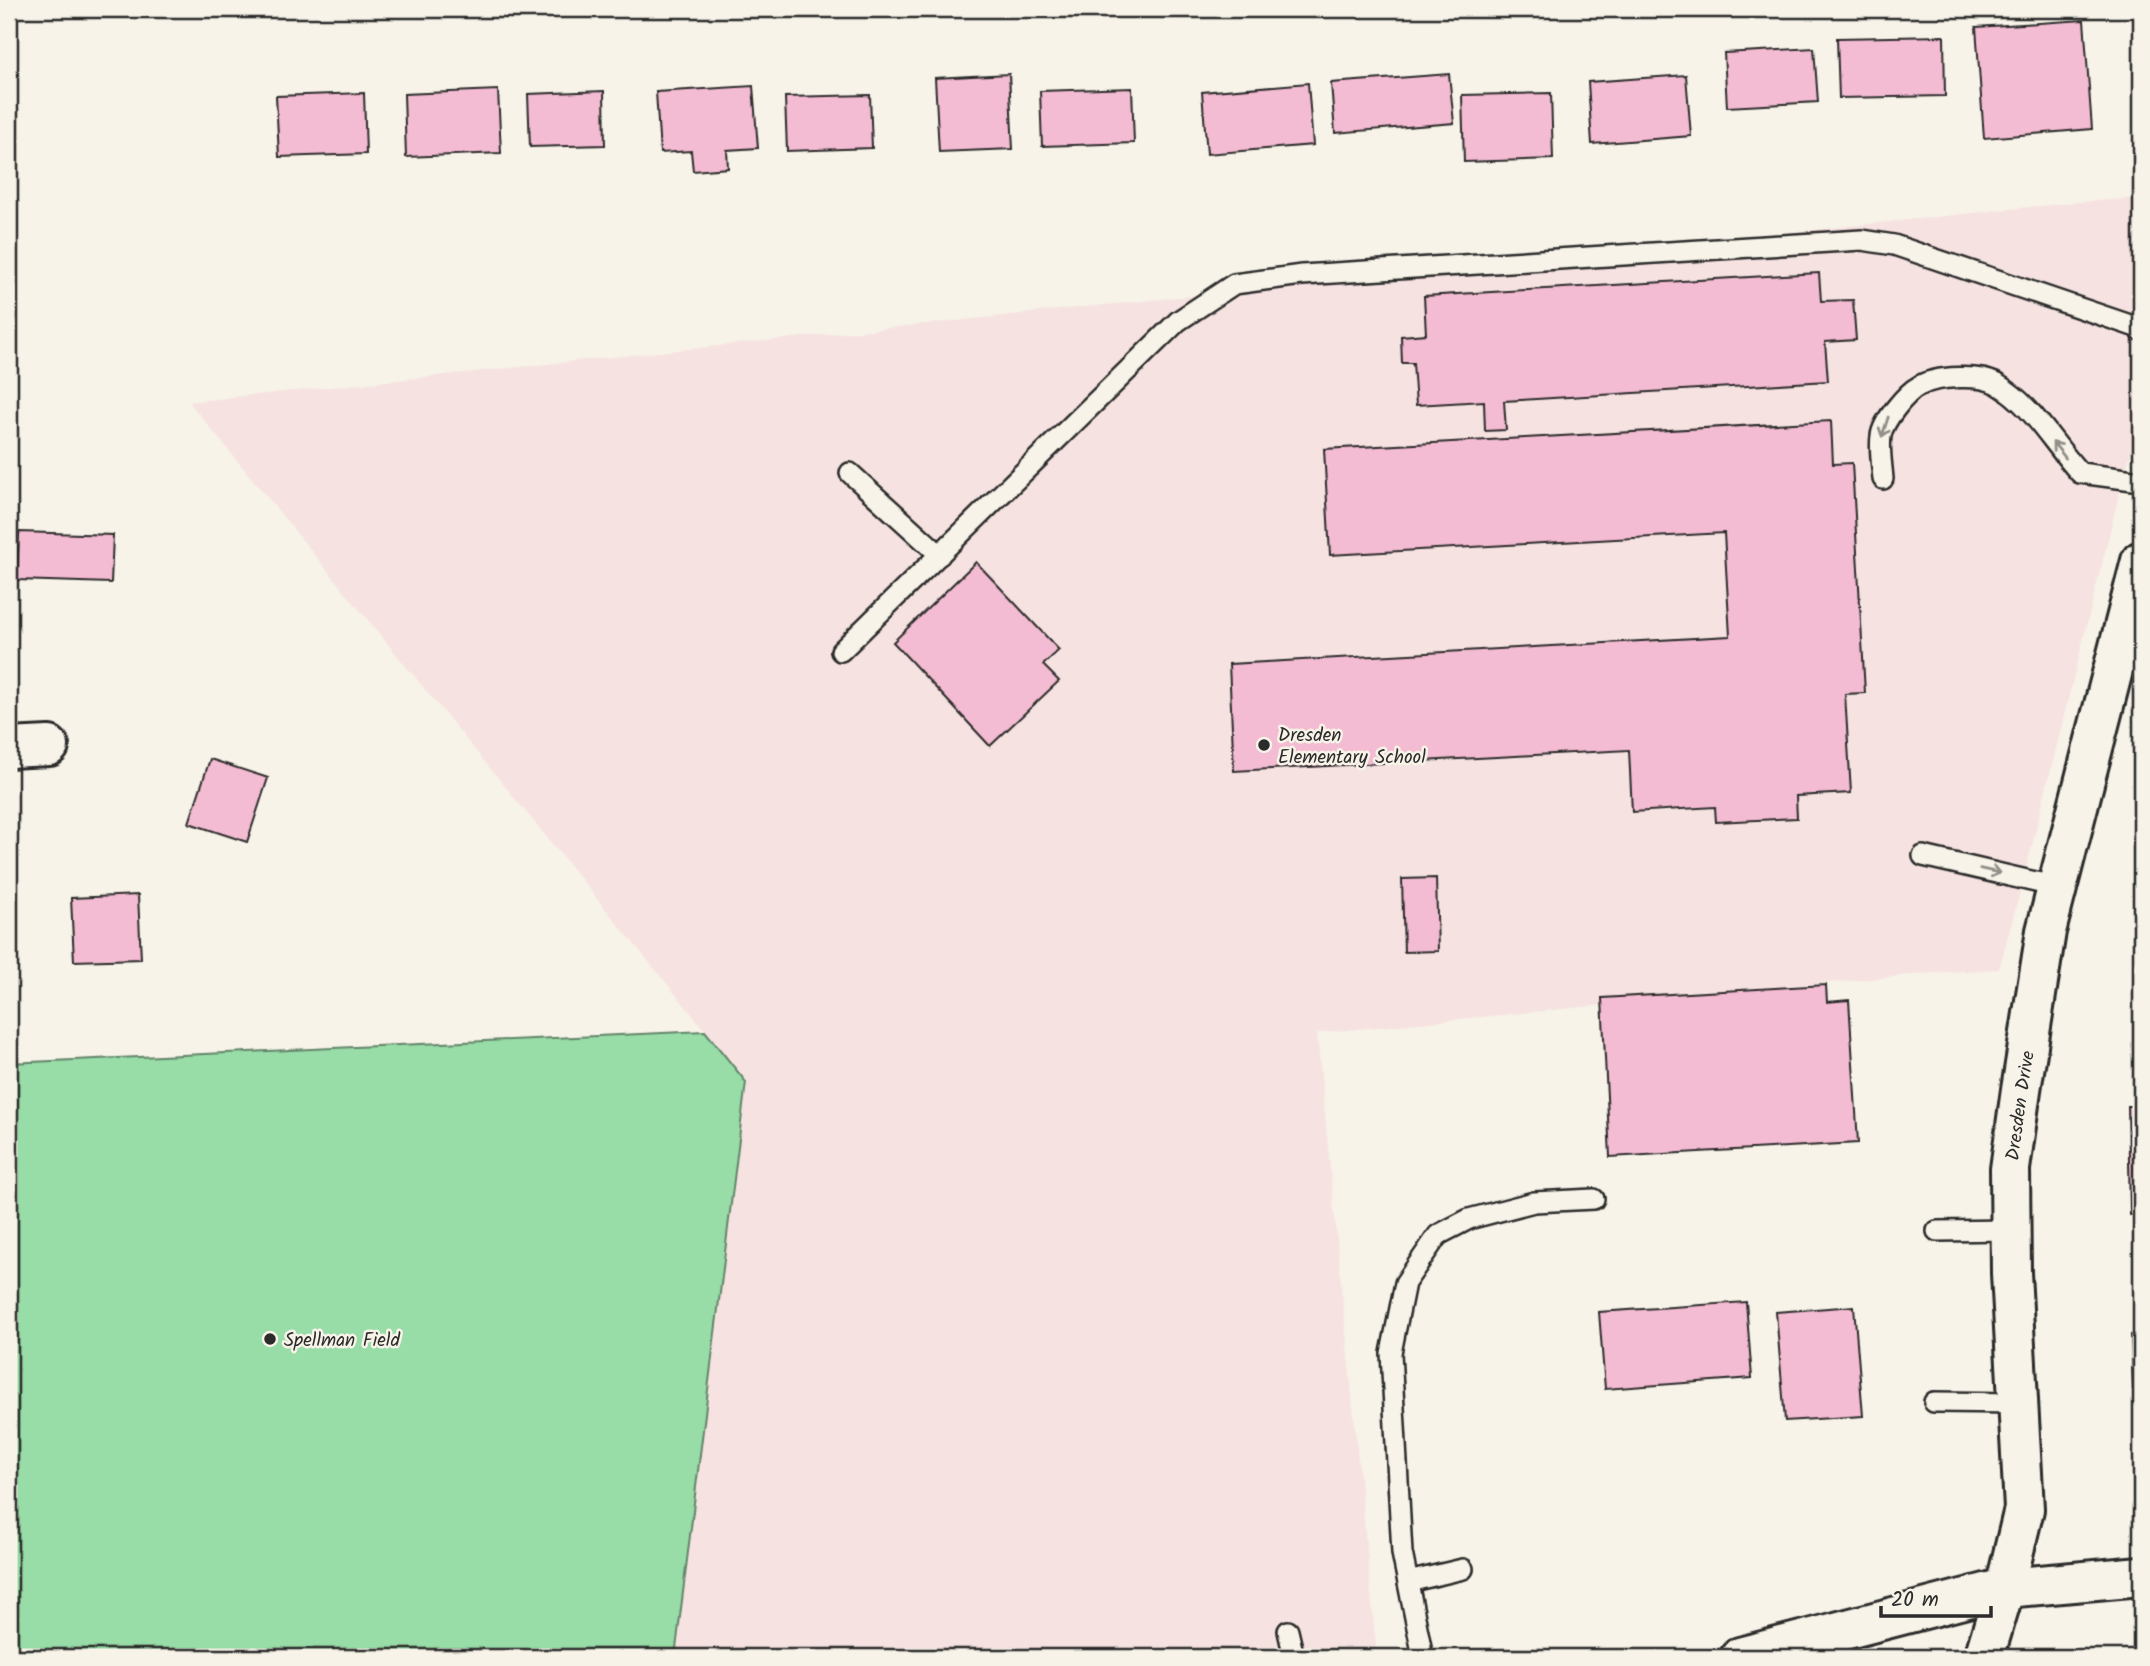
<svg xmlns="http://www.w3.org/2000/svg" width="2150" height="1666" font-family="Kalam,sans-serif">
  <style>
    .built { fill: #f6e2e1 }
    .green { fill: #98dca7; stroke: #628469; stroke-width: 2 }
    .building { fill: #f4bcd2; stroke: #2b2b2b; stroke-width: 2 }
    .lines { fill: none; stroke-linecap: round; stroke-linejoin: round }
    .lane-casing { stroke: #2b2b2b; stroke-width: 24 }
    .street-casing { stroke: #2b2b2b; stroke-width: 44 }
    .secondary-casing { stroke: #2b2b2b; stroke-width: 44 }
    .lane { stroke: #f7f3e8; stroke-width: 19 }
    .street { stroke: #f7f3e8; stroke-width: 38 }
    .secondary { stroke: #f7f3e8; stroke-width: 38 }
    .oneway { stroke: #918f8a }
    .poi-dot { fill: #2b2b2b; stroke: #f7f3e8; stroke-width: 2.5 }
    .labels { text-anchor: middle; stroke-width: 5; stroke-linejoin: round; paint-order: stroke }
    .poi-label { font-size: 19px; fill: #2b2b2b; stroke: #f7f3e8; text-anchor: start }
    .street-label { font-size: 19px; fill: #2b2b2b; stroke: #f7f3e8 }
  </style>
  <rect width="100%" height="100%" fill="#f7f3e8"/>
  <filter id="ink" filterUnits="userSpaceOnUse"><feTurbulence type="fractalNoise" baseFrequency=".0143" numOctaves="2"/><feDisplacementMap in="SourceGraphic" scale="14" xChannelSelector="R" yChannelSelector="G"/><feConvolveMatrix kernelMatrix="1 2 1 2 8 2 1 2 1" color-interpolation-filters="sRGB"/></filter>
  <g filter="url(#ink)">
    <path class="built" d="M2141,198V418L2122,483L2023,881L1999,969L1931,973L1317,1033L1377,1657H675L747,1081L189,402L2078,202Z"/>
    <path class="green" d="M705,1031L746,1082L675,1657H9V1063Z"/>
    <g class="building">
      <path d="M2084,20L2092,129L1984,138L1976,27Z"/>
      <path d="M1944,36L1945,96L1839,98L1837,38Z"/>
      <path d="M1814,48L1818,102L1727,107L1724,53Z"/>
      <path d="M1009,74L1013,149L939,152L935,78Z"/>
      <path d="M1449,74L1454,123L1335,133L1331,83Z"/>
      <path d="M1686,75L1691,136L1592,144L1588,82Z"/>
      <path d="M1308,83L1313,145L1207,154L1202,92Z"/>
      <path d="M753,86L758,148L727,150L728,168L693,171L691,151L660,153L656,92Z"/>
      <path d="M1132,88L1134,143L1042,146L1040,91Z"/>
      <path d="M498,90L501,153L406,157L404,94Z"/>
      <path d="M604,91L605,145L530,147L528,94Z"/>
      <path d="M364,93L366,154L279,157L276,96Z"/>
      <path d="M1551,93L1553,159L1464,162L1462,95Z"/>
      <path d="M870,95L872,148L787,151L785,97Z"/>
      <path d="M1819,273L1821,301L1853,300L1856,340L1825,342L1828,381L1504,401L1506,430L1485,431L1484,401L1416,405L1413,363H1402L1401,336L1426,334L1424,296Z"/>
      <path d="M1831,421L1833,464L1852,463L1865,693L1845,694L1851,793L1796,796L1797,818L1716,822L1715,807L1632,812L1629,750L1234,771L1229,664L1730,636L1724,533L1330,555L1324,449Z"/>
      <path d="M19,532L113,535L111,583L17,580Z"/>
      <path d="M976,562L1059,650L1043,665L1059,681L990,746L893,642Z"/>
      <path d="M210,759L268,778L247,842L189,823Z"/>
      <path d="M1436,878L1438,951L1404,952L1402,879Z"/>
      <path d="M138,895L141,959L74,961L71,898Z"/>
      <path d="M1826,985L1827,1002L1849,1000L1858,1143L1610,1157L1602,998Z"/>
      <path d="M2128,1106H2141V1214L2130,1215Z"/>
      <path d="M1746,1302L1752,1378L1605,1389L1599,1312Z"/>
      <path d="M1854,1306L1863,1416L1785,1421L1776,1312Z"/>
      <path d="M2141,1334V1389H2133L2131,1335Z"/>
    </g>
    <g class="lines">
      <g class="lane-casing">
        <g id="lane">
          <path d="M850,473L940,555"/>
          <path d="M1883,479C1882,465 1879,449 1881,436C1883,421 1906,393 1919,386C1936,376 1980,374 1997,384C2033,405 2052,443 2080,473L2141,481"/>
          <path d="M841,651L1178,321L1234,284L1302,275L1862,240L1894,245L2136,327L2141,331"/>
          <path d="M1923,856L2057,887"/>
          <path d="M1937,1231L2011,1230"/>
          <path d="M1934,1402L2019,1403"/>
          <path d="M1408,1582L1463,1569"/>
          <path d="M1288,1631L1294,1657"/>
          <path d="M1423,1657L1402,1553L1391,1353L1405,1283L1438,1235L1469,1219L1534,1202L1594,1199"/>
        </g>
      </g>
      <g class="street-casing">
        <path id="street" d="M9,748L49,746"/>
      </g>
      <g class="secondary-casing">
        <g id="secondary">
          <path d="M1740,1657L2005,1588L2141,1576"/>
          <path id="s1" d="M1984,1657L2005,1588L2024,1509L2011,1273L2010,1169L2021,1090L2046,931L2141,561"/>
        </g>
      </g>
      <use href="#lane" class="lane"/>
      <use href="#street" class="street"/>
      <use href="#secondary" class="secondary"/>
    </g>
    <defs><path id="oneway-shaft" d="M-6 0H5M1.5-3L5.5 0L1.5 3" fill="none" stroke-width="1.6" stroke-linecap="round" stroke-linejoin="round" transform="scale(1.75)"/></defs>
    <g class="oneway">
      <use href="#oneway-shaft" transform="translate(1885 427) rotate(108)"/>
      <use href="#oneway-shaft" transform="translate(2059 450) rotate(-129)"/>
      <use href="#oneway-shaft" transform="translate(1990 871) rotate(13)"/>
    </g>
  </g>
  <g class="poi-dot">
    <circle cx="1264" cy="745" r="7"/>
    <circle cx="270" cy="1339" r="7"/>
  </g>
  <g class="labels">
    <g class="poi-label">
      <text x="1278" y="741">Dresden<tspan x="1278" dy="22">Elementary School</tspan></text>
      <text x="284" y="1346">Spellman Field</text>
    </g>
    <g class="street-label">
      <text dy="7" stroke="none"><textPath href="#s1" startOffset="558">Dresden Drive</textPath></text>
    </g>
  </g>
  <rect width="2150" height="1666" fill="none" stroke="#f7f3e8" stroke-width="35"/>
  <rect x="18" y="18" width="2115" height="1631" fill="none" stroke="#2b2b2b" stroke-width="2.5" filter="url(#ink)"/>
  <path d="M1881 1606v10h110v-10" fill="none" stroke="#2b2b2b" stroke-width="3.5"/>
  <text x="1891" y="1606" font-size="21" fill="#2b2b2b" stroke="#f7f3e8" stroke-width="5" paint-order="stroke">20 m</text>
</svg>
